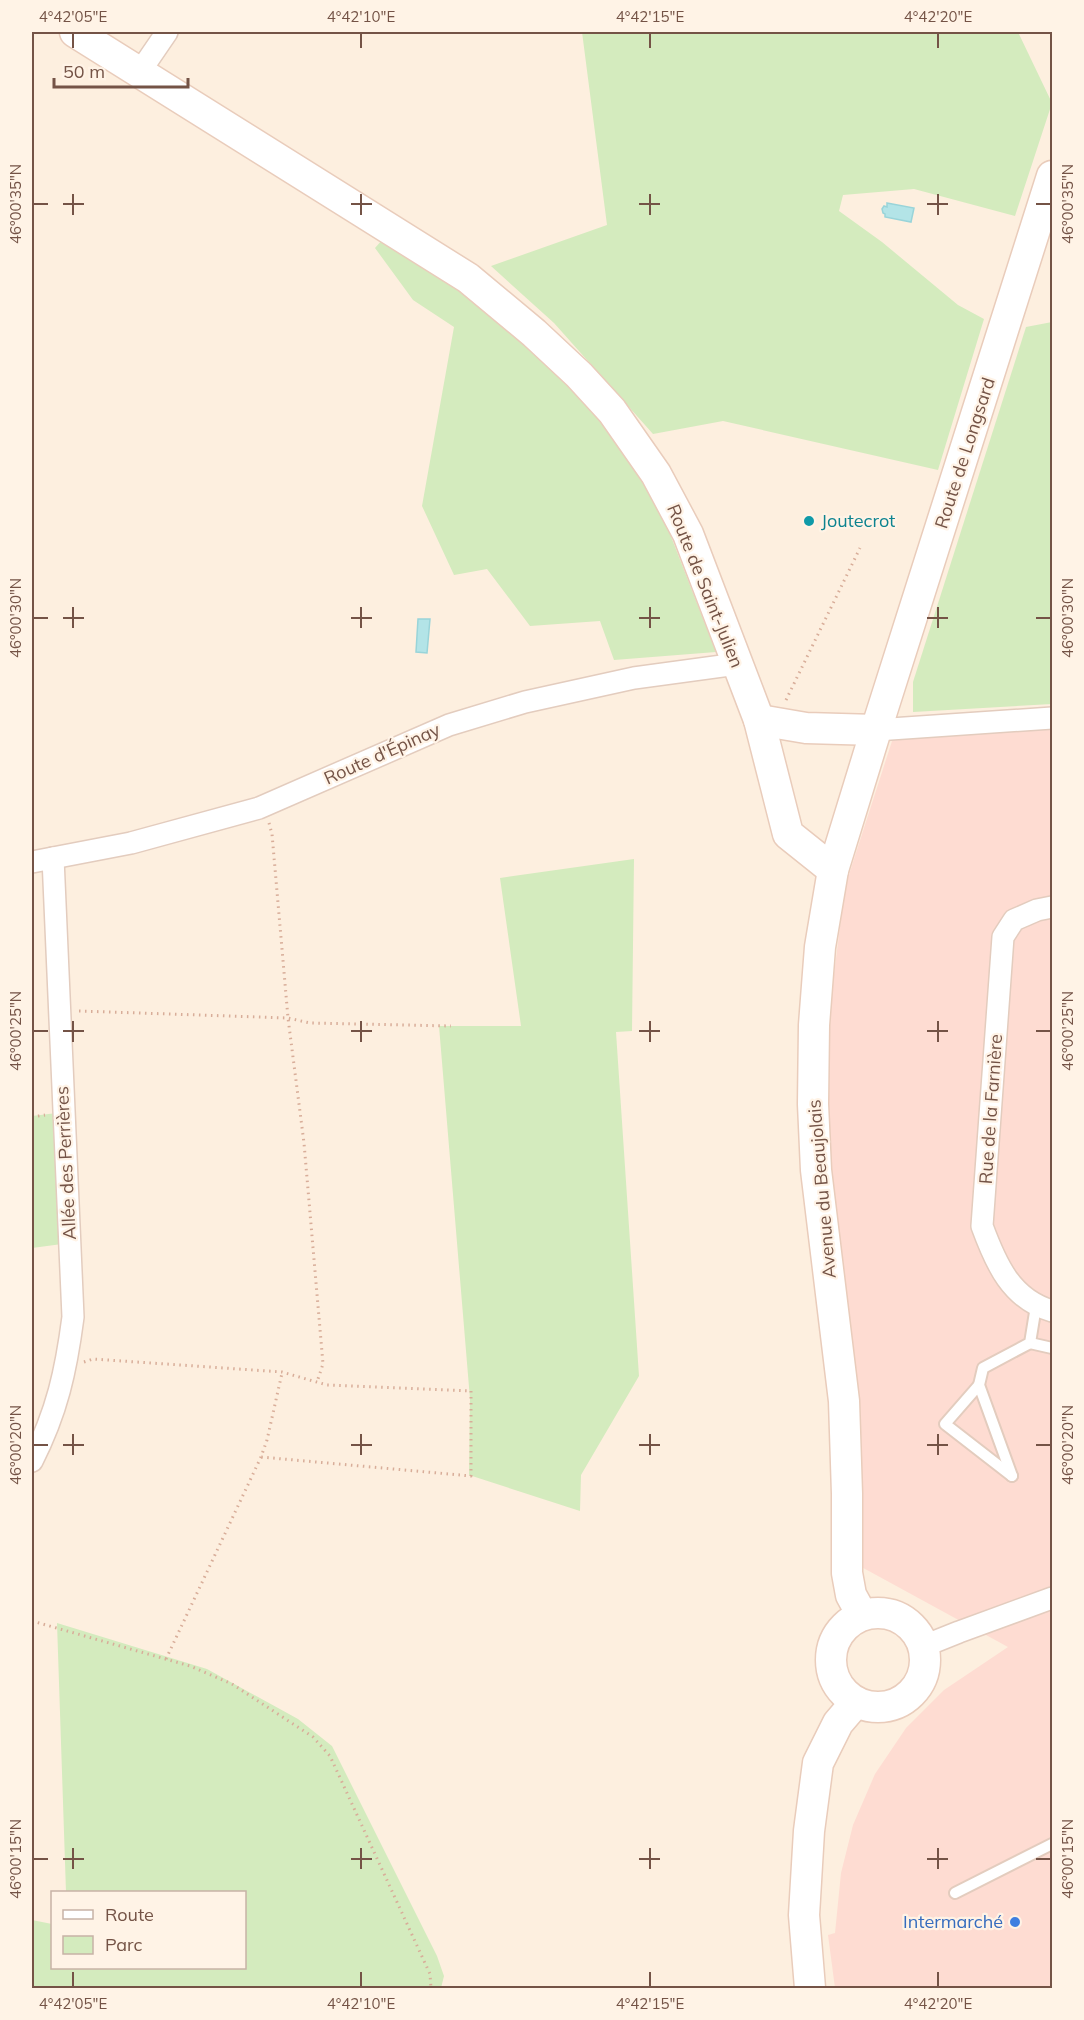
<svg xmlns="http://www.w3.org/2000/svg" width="1084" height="2020" font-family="Mulish,sans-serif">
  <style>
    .commercial { fill: #fedcd2 }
    .green { fill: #d4ebbe }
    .water { fill: #b3e4e7; stroke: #99d4d9; stroke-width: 1.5 }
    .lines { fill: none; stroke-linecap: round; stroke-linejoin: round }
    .service-casing { stroke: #e3ccbe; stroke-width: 14 }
    .minor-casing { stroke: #e3ccbe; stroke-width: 24 }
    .secondary-casing { stroke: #e9ccbb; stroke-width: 33 }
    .path { stroke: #d8ad99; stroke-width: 3; stroke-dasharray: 1.5 4.5; stroke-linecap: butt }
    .service { stroke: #fff; stroke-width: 10 }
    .minor { stroke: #fff; stroke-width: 21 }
    .secondary { stroke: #fff; stroke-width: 30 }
    .ticks { fill: none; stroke: #745346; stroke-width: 2 }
    .culture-dot { fill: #0f9aa8; stroke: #fff3e6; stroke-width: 2 }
    .shop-dot { fill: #3f7fe0; stroke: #fff3e6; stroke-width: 2 }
    .labels { text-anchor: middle; stroke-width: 4.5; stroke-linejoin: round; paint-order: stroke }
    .street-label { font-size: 18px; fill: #745346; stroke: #fff3e6 }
    .culture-label { font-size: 18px; fill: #0d838f; stroke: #fff3e6; text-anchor: start }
    .shop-label { font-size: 18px; fill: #366cbe; stroke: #fff3e6; text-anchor: end }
    .neatline { fill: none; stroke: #745346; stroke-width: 2 }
    .ticks-label { font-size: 15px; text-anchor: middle; fill: #745346 }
  </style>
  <rect width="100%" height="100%" fill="#fdefdf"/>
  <path class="commercial" d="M1052,726V1988H835L828,1935L835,1933L841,1873L853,1825L875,1774L906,1728L944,1690L1008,1647L856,1564L819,1171L825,1046L845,887L893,738Z"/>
  <g class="green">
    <path d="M582,32H1018L1052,103L1015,216L914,189L843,195L839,211L882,242L958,305L984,319L938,470L723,421L653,434L554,323L491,266L607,225Z"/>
    <path d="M383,239L463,291L558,368L647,475L716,652L614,660L600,621L530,626L487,569L454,575L422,506L454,327L413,300L375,248Z"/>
    <path d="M1052,322V704L913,712V682L1026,327Z"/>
    <path d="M634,859L632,1031L616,1032L639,1376L581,1475L580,1511L469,1475L470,1399L439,1026H521L500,878Z"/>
    <path d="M57,1113L62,1244L32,1248V1116Z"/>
    <path d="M57,1623L207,1669L298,1719L332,1746L437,1956L444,1976L441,1988H32V1920L52,1924V1968H244V1892H66Z"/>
  </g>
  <g class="water">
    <path d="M887,203L914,208L911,222L885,217V214L883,213L882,209L884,206L887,207Z"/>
    <path d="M418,619H430L427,653L416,652Z"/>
  </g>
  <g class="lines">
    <g class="service-casing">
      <g id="service">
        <path d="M1030,1343L1052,1348"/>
        <path d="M979,1385L945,1424L1012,1476"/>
        <path d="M1012,1476L979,1385L983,1368L1030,1343L1036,1306"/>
        <path d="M955,1893L1052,1844"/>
      </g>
    </g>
    <g class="minor-casing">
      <g id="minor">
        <path d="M139,73L167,32"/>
        <path d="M876,730L1052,718"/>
        <path d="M32,862L131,843L259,808L449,725L525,702L634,678L737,664"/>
        <path d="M1052,907L1037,910L1014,920L1003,937L982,1226C996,1264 1011,1299 1052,1311"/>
        <path d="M32,1461C57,1412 66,1371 73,1317L53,858"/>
        <path d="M924,1646L959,1632L1052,1598"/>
      </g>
    </g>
    <g class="secondary-casing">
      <g id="secondary">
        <path d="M75,32L468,278L534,333L579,375L612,411L656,474L688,534L759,720L788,834L833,870"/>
        <path d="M759,720L806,728L876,730"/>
        <circle cx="878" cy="1660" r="47"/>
        <path d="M862,1615L851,1595L847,1573V1494L844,1401L816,1170L813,1104L814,1025L820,947L833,870L876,730L1052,176"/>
        <path d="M810,1988L804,1915L809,1831L818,1763L838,1723L856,1702"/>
      </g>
    </g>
    <g class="path">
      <path d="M786,700L860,548"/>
      <path d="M269,823L272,834L288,1018L304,1143L323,1364L317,1382"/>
      <path d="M79,1011L288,1018L310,1023L451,1026"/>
      <path d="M32,1117L45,1115"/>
      <path d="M84,1362L93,1359L282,1372L327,1385L471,1391V1476L261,1457"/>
      <path d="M32,1621L190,1666L232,1684L313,1737L330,1756L430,1974L431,1988"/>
      <path d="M166,1659L261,1457L267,1440L282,1373"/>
    </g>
    <use href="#service" class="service"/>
    <use href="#minor" class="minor"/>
    <use href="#secondary" class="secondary"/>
  </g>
  <path class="ticks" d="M73,33V48M361,33V48M650,33V48M938,33V48M73,194V215M361,194V215M650,194V215M938,194V215M33,204H48M63,204H84M351,204H372M639,204H660M927,204H948M1036,204H1051M73,607V628M361,607V628M650,607V628M938,607V628M33,618H48M63,618H84M351,618H372M639,618H660M927,618H948M1036,618H1051M73,1021V1042M361,1021V1042M650,1021V1042M938,1021V1042M33,1031H48M63,1031H84M351,1031H372M639,1031H660M927,1031H948M1036,1031H1051M73,1434V1455M361,1434V1455M650,1434V1455M938,1434V1455M33,1445H48M63,1445H84M351,1445H372M639,1445H660M927,1445H948M1036,1445H1051M73,1848V1869M361,1848V1869M650,1848V1869M938,1848V1869M33,1859H48M63,1859H84M351,1859H372M639,1859H660M927,1859H948M1036,1859H1051M73,1972V1987M361,1972V1987M650,1972V1987M938,1972V1987"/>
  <circle class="culture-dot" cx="809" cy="521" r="6"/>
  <circle class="shop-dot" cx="1015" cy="1922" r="6"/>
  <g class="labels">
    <g class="street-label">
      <text transform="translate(965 453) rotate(-72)" y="6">Route de Longsard</text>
      <text transform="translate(705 586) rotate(68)" y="6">Route de Saint-Julien</text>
      <text transform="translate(382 754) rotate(-24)" y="6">Route d'Épinay</text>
      <text transform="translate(991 1109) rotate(-86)" y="6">Rue de la Farnière</text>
      <text transform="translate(66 1163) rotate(-93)" y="6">Allée des Perrières</text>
      <text transform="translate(822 1189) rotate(-95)" y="6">Avenue du Beaujolais</text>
    </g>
    <g class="culture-label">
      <text x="821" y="527">Joutecrot</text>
    </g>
    <g class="shop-label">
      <text x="1003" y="1928">Intermarché</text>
    </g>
  </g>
  <rect width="1084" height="2020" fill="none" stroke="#fff3e6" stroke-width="66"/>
  <rect x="51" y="1891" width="195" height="78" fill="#fff3e6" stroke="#c7b3a6" stroke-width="1.5"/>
  <rect x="63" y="1910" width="30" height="9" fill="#ffffff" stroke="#c7b3a6" stroke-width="1.5"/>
  <text x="105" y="1921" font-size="18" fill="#745346">Route</text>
  <rect x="63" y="1936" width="30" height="18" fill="#d4ebbe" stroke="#c7b3a6" stroke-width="1.5"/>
  <text x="105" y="1951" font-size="18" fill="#745346">Parc</text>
  <path d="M54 78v9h134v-9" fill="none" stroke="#745346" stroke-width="3"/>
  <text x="63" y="78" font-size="18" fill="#745346" stroke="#fff3e6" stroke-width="4.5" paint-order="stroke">50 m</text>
  <rect x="33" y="33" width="1018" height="1954" class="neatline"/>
  <g class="ticks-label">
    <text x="73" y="22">4°42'05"E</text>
    <text x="361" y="22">4°42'10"E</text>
    <text x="650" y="22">4°42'15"E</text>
    <text x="938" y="22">4°42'20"E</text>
    <text transform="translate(16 204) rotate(-90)" y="5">46°00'35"N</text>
    <text transform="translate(1068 204) rotate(-90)" y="5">46°00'35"N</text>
    <text transform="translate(16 618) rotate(-90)" y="5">46°00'30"N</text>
    <text transform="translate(1068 618) rotate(-90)" y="5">46°00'30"N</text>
    <text transform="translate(16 1031) rotate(-90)" y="5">46°00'25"N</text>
    <text transform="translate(1068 1031) rotate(-90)" y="5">46°00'25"N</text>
    <text transform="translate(16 1445) rotate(-90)" y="5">46°00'20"N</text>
    <text transform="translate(1068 1445) rotate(-90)" y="5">46°00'20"N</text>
    <text transform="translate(16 1859) rotate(-90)" y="5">46°00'15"N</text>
    <text transform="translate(1068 1859) rotate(-90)" y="5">46°00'15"N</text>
    <text x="73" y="2009">4°42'05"E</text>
    <text x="361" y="2009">4°42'10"E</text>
    <text x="650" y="2009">4°42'15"E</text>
    <text x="938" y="2009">4°42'20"E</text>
  </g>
</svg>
